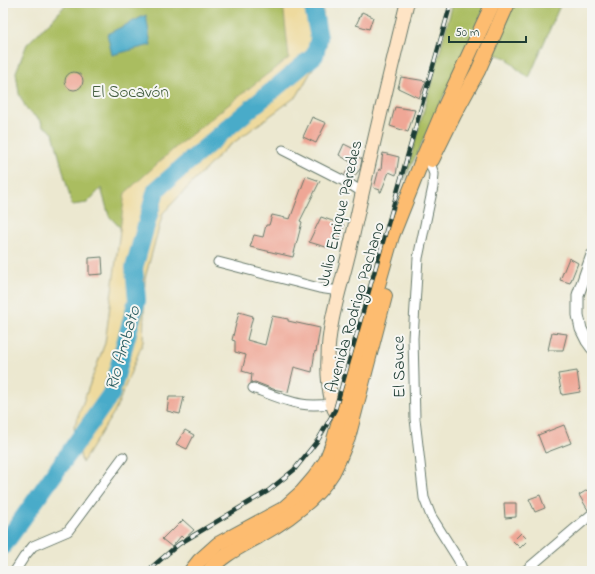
<svg xmlns="http://www.w3.org/2000/svg" width="595" height="574" font-family="'Indie Flower',sans-serif">
  <style>
    .green { fill: #aabd61; stroke: #647d4a }
    .sand { fill: #eeda9e; stroke: #868c69 }
    .water { fill: #4aabc9; stroke: #34747e }
    .lines { fill: none; stroke-linecap: round; stroke-linejoin: round }
    .river { stroke: #4aabc9; stroke-width: 18 }
    .building { fill: #efa796 }
    .minor-casing { stroke: #67796b; stroke-width: 11 }
    .tertiary-casing { stroke: #67796b; stroke-width: 13 }
    .secondary-casing { stroke: #67796b; stroke-width: 15 }
    .primary-casing { stroke: #67796b; stroke-width: 16 }
    .minor { stroke: #fff; stroke-width: 9 }
    .tertiary { stroke: #fff; stroke-width: 11 }
    .secondary { stroke: #fee4c5; stroke-width: 13 }
    .primary { stroke: #fdbc6f; stroke-width: 14 }
    .rail-casing { stroke: #1f3d34; stroke-width: 4.5 }
    .rail { stroke: #f6f6f2; stroke-width: 3; stroke-dasharray: 9; stroke-linecap: butt }
    .labels { text-anchor: middle; stroke-width: 4; stroke-linejoin: round; paint-order: stroke }
    .park-label { font-size: 17px; fill: #425d3f; stroke: #f6f6f2 }
    .street-label { font-size: 17px; fill: #1f3d34; stroke: #f6f6f2 }
    .water-label { font-size: 18px; font-style: italic; fill: #2c5e61; stroke: #f6f6f2 }
  </style>
  <rect width="100%" height="100%" fill="#f6f6f2"/>
  <filter id="ink" filterUnits="userSpaceOnUse"><feTurbulence type="fractalNoise" baseFrequency=".025" numOctaves="2"/><feDisplacementMap in="SourceGraphic" scale="8" xChannelSelector="R" yChannelSelector="G"/><feConvolveMatrix kernelMatrix="1 2 1 2 8 2 1 2 1" color-interpolation-filters="sRGB"/></filter>
  <filter id="wash" filterUnits="userSpaceOnUse"><feTurbulence type="fractalNoise" baseFrequency=".012" numOctaves="4" result="noise"/><feDisplacementMap in="SourceGraphic" scale="16" xChannelSelector="R" yChannelSelector="G"/><feGaussianBlur stdDeviation="0.9" result="paint"/><feColorMatrix in="noise" values="0 0 0 0 0 0 0 0 0 0 0 0 0 0 0 0 0 1.4 0 .05"/><feComposite in="paint" operator="in"/></filter>
  <g filter="url(#wash)">
    <rect width="100%" height="100%" fill="#ece8d0"/>
    <g class="green">
      <path d="M67,3H304L313,37L131,239L109,216L101,188L87,203L72,205L53,133L42,125L41,121L27,110L19,94L16,72L27,44L54,18Z"/>
      <path d="M453,3H487L405,179Z"/>
      <path d="M513,3H561L529,78L515,67L507,58L491,53Z"/>
    </g>
    <path class="sand" d="M283,3H322L326,46L297,96L225,149L163,213L145,278L143,342L116,409L82,463L74,427L105,343L125,193L177,146L257,82L289,58Z"/>
    <path class="water" d="M146,15L151,45L112,55L107,34Z"/>
    <g class="lines">
      <path class="river" d="M3,546L111,394L137,300L134,268L156,190L231,125L315,55L319,38L312,3"/>
    </g>
    <g id="blocks">
      <g class="building">
        <path d="M362,12L373,17L369,29L356,25Z"/>
        <circle cx="74" cy="81" r="9"/>
        <path d="M401,77L426,81L419,98L398,88Z"/>
        <path d="M395,107L415,110L408,132L390,126Z"/>
        <path d="M312,117L326,123L316,143L303,137Z"/>
        <path d="M344,144L356,150L354,155L362,159L360,169L354,177L345,174L352,163L339,155Z"/>
        <path d="M383,153L399,157L396,175L389,172L381,192H380V190L374,188L379,169L381,170L382,159Z"/>
        <path d="M306,176L320,181L300,221L302,222L293,257L250,247L254,235L263,237L266,225H269L272,215L290,219Z"/>
        <path d="M321,217L344,225L336,250L309,242Z"/>
        <path d="M102,257L103,274L89,275V258Z"/>
        <path d="M569,258L578,263L570,283L560,280Z"/>
        <path d="M239,312L253,316L247,340L265,345L272,316L288,319V321L320,328L316,352L315,351L312,372L294,367L288,392L273,389L255,382L251,383L252,374L242,371L246,355L235,352V341L232,340Z"/>
        <path d="M552,332L567,334L563,350H548Z"/>
        <path d="M577,371L580,392L562,395L558,374Z"/>
        <path d="M169,397H184L180,414L167,411Z"/>
        <path d="M564,425L571,443L545,453L538,435Z"/>
        <path d="M185,430L194,435L187,449L176,444Z"/>
        <path d="M589,489L592,493V508L588,510L579,495Z"/>
        <path d="M540,495L545,508L535,512L529,499Z"/>
        <path d="M504,503H516V517L505,518Z"/>
        <path d="M183,520L194,530L184,539L181,536L172,547L162,539L171,530L172,531Z"/>
        <path d="M521,533L528,540L520,548L513,541Z"/>
      </g>
    </g>
  </g>
  <g filter="url(#ink)">
    <use href="#blocks" fill-opacity="0" stroke="#67796b" stroke-width="1"/>
    <g class="lines">
      <g class="minor-casing">
        <g id="minor">
          <path d="M283,150L348,183L362,192"/>
          <path d="M424,159L430,163L434,174L433,187L418,258L413,338L415,419L424,498L431,516L458,559L463,571"/>
          <path d="M218,262L319,288L339,291"/>
          <path d="M253,388C269,394 285,401 301,404C311,406 322,405 333,404"/>
          <path d="M15,571L24,557L33,546L68,531L123,457"/>
          <path d="M525,571L592,514"/>
        </g>
      </g>
      <g class="tertiary-casing">
        <path id="tertiary" d="M592,255L578,295V315L581,329L587,341L592,348"/>
      </g>
      <g class="secondary-casing">
        <path id="secondary" d="M347,420L340,419C339,416 336,413 334,409C329,396 327,372 328,358C328,321 342,284 350,248C368,166 387,85 407,3"/>
      </g>
      <g class="primary-casing">
        <g id="primary">
          <path d="M432,160L454,115L478,71L508,3"/>
          <path d="M191,571L199,561L218,544L283,509L302,492L314,478L326,461L333,443L392,236L423,158L445,106L493,3"/>
          <path d="M209,571C222,555 242,546 259,536C288,520 316,500 333,472C339,461 343,449 348,438L385,296"/>
        </g>
      </g>
      <use href="#minor" class="minor"/>
      <use href="#tertiary" class="tertiary"/>
      <use href="#secondary" class="secondary"/>
      <use href="#primary" class="primary"/>
      <g class="rail-casing">
        <path id="rail" d="M149,571L152,567L179,544L268,491L294,470L318,440L335,410L451,3"/>
      </g>
      <use href="#rail" class="rail"/>
    </g>
  </g>
  <g class="labels">
    <g class="park-label">
      <text x="130" y="97">El Socavón</text>
    </g>
    <g class="street-label">
      <text transform="translate(339 213) rotate(-77)" y="6">Julio Enrique Paredes</text>
      <text transform="translate(354 307) rotate(-74)" y="6">Avenida Rodrigo Pachano</text>
      <text transform="translate(398 367) rotate(-91)" y="6">El Sauce</text>
    </g>
    <g class="water-label">
      <text transform="translate(122 348) rotate(-74)" y="6">Río Ambato</text>
    </g>
  </g>
  <rect width="595" height="574" fill="none" stroke="#f6f6f2" stroke-width="16"/>
  <path d="M449 36v6h77v-6" fill="none" stroke="#1f3d34" stroke-width="2"/>
  <text x="455" y="36" font-size="12" fill="#1f3d34" stroke="#f6f6f2" stroke-width="3" paint-order="stroke">50 m</text>
</svg>
